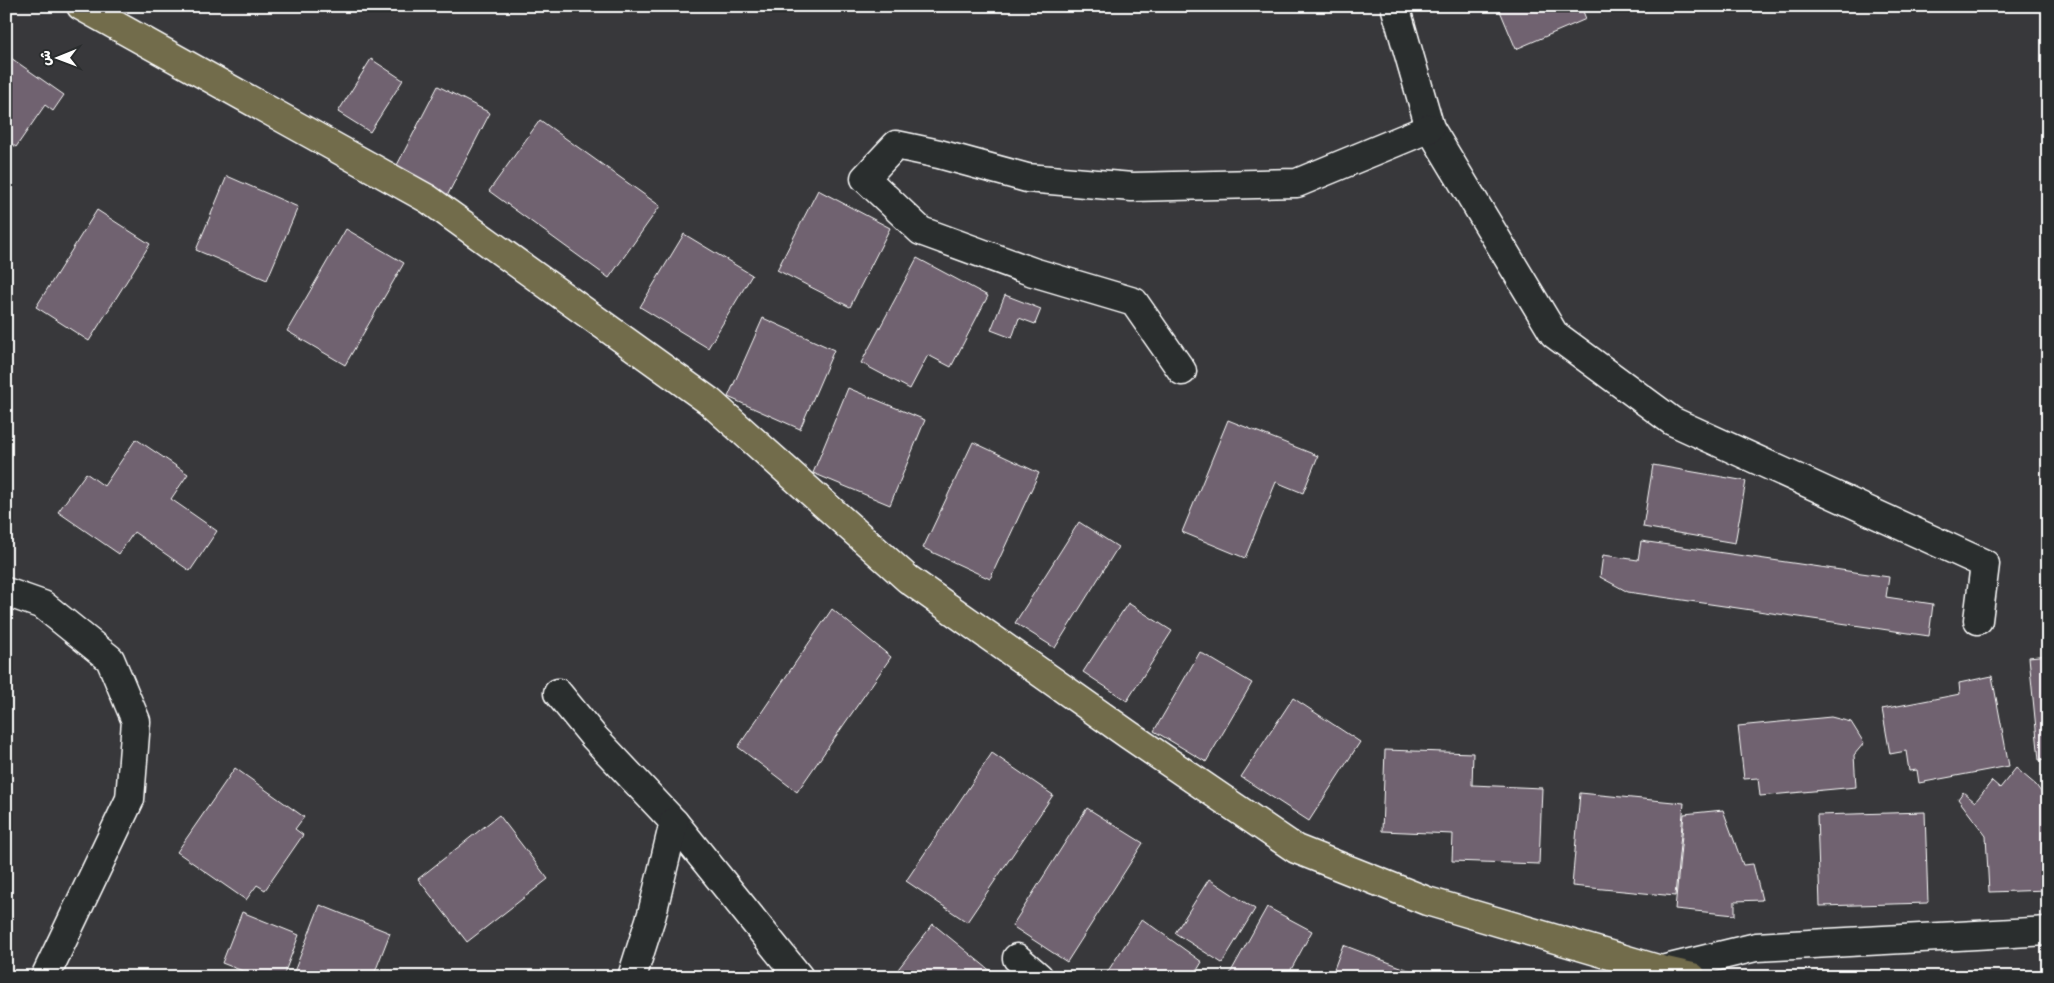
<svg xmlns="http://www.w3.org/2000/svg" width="2054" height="983" font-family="Itim,'Playpen Sans Arabic',sans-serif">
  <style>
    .building { fill: #70626f; stroke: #fff }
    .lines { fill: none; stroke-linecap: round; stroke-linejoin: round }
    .minor-casing { stroke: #fff; stroke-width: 31 }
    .major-casing { stroke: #fff; stroke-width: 31 }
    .minor { stroke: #2a2d2e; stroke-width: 28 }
    .major { stroke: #726c4b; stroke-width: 28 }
  </style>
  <rect width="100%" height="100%" fill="#38383b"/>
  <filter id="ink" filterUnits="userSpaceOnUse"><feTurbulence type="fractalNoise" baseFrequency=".02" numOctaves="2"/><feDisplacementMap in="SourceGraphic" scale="10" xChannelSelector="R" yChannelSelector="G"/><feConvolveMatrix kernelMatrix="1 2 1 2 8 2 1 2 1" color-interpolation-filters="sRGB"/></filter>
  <g filter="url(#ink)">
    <g class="building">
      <path d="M1498,6H1581L1586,19L1516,49Z"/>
      <path d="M11,58L64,95L53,111L45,105L16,147L6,140V64Z"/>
      <path d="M371,59L403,80L370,132L338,112Z"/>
      <path d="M438,86L490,113L446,198L394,171Z"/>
      <path d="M540,120L660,206L609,278L489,191Z"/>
      <path d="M227,176L298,207L267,280L196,250Z"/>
      <path d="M818,190L890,228L850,307L777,270Z"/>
      <path d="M97,210L150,244L89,341L36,307Z"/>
      <path d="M346,229L404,263L345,365L287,331Z"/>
      <path d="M684,234L752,275L708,348L640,307Z"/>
      <path d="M917,258L988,296L951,367L928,355L910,389L861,363Z"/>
      <path d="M1005,295L1041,309L1035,324L1019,318L1012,338L991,330Z"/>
      <path d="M763,318L834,350L800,429L728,397Z"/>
      <path d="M848,388L925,420L890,505L813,473Z"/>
      <path d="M1228,420L1318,456L1303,493L1276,482L1245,558L1182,532Z"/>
      <path d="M136,439L188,474L171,499L217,531L190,571L134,532L119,554L58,512L86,473L104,486Z"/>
      <path d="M973,442L1039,473L990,579L923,548Z"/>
      <path d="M1653,465L1746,481L1735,543L1643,527Z"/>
      <path d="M1079,522L1118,547L1055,648L1015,623Z"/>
      <path d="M1641,541L1889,577L1886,597L1933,604L1929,636L1628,592L1600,577L1603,555L1638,560Z"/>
      <path d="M1128,603L1172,631L1127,701L1083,672Z"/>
      <path d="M832,609L891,657L797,792L738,747Z"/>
      <path d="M1200,652L1252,683L1206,762L1154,731Z"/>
      <path d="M2048,655V759L2039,760L2029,657Z"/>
      <path d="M1992,676L2009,766L1919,783L1917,770L1909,771L1906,751L1890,754L1882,709L1960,694L1959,683Z"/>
      <path d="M1293,698L1360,742L1309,821L1241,777Z"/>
      <path d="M1831,717L1851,722L1864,743L1854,755L1856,787L1760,796L1758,778L1744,779L1738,726Z"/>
      <path d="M1385,750L1473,753L1472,785L1542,788L1539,864L1452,861L1453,834L1382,831Z"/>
      <path d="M992,753L1053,795L967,922L906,881Z"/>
      <path d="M235,768L304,817L295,829L303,835L265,890L257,885L246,900L177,852Z"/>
      <path d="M2016,768L2036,785L2048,802V890L1989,892L1986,836L1958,799L1963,792L1975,802L1992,781L2000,788Z"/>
      <path d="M1580,793L1684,803L1675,896L1572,886Z"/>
      <path d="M1087,808L1143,843L1067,962L1012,926Z"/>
      <path d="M1723,810L1743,865L1753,864L1762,900L1735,901V915L1675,909L1684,814Z"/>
      <path d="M1925,812L1928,903L1820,906L1817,815Z"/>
      <path d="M499,815L548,879L467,942L418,879Z"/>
      <path d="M1209,879L1255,909L1222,963L1175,933Z"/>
      <path d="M320,905L390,933L373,977H292Z"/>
      <path d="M1267,907L1312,931L1287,977H1228Z"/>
      <path d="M242,912L299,935L283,977H258L222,963Z"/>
      <path d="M1142,919L1202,962L1193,977H1104Z"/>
      <path d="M933,924L998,977H892Z"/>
      <path d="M1343,945L1422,975V977H1331Z"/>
    </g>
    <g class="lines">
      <g class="minor-casing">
        <g id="minor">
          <path d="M1395,6L1430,128L1554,334L1672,421L1985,564L1978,620"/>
          <path d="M1182,371L1134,302L1033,272L921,231L865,178L896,145L939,154L1027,178L1132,187L1297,183L1430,128"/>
          <path d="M6,592L43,605L110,659L136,721L130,799L45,977"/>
          <path d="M558,693L594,737L674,822L799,977"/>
          <path d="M1017,958L1039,977"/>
          <path d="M1661,970L1756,947L2048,931"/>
          <path d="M632,977L652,914L674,822"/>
        </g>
      </g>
      <g class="major-casing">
        <path id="major" d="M81,6L428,199L709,401L908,579L1129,735L1296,849L1427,901L1661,970L1692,977"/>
      </g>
      <use href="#minor" class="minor"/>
      <use href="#major" class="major"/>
    </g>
  </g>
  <rect width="2054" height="983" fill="none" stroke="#2a2d2e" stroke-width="25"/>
  <rect x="12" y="12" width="2029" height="958" fill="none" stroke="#fff" stroke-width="2" filter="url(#ink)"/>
  <g transform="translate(58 58) rotate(269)" stroke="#2a2d2e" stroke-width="4" paint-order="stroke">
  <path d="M0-4L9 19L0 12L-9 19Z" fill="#ffffff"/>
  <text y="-8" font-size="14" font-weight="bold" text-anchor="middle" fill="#ffffff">ش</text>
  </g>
</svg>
